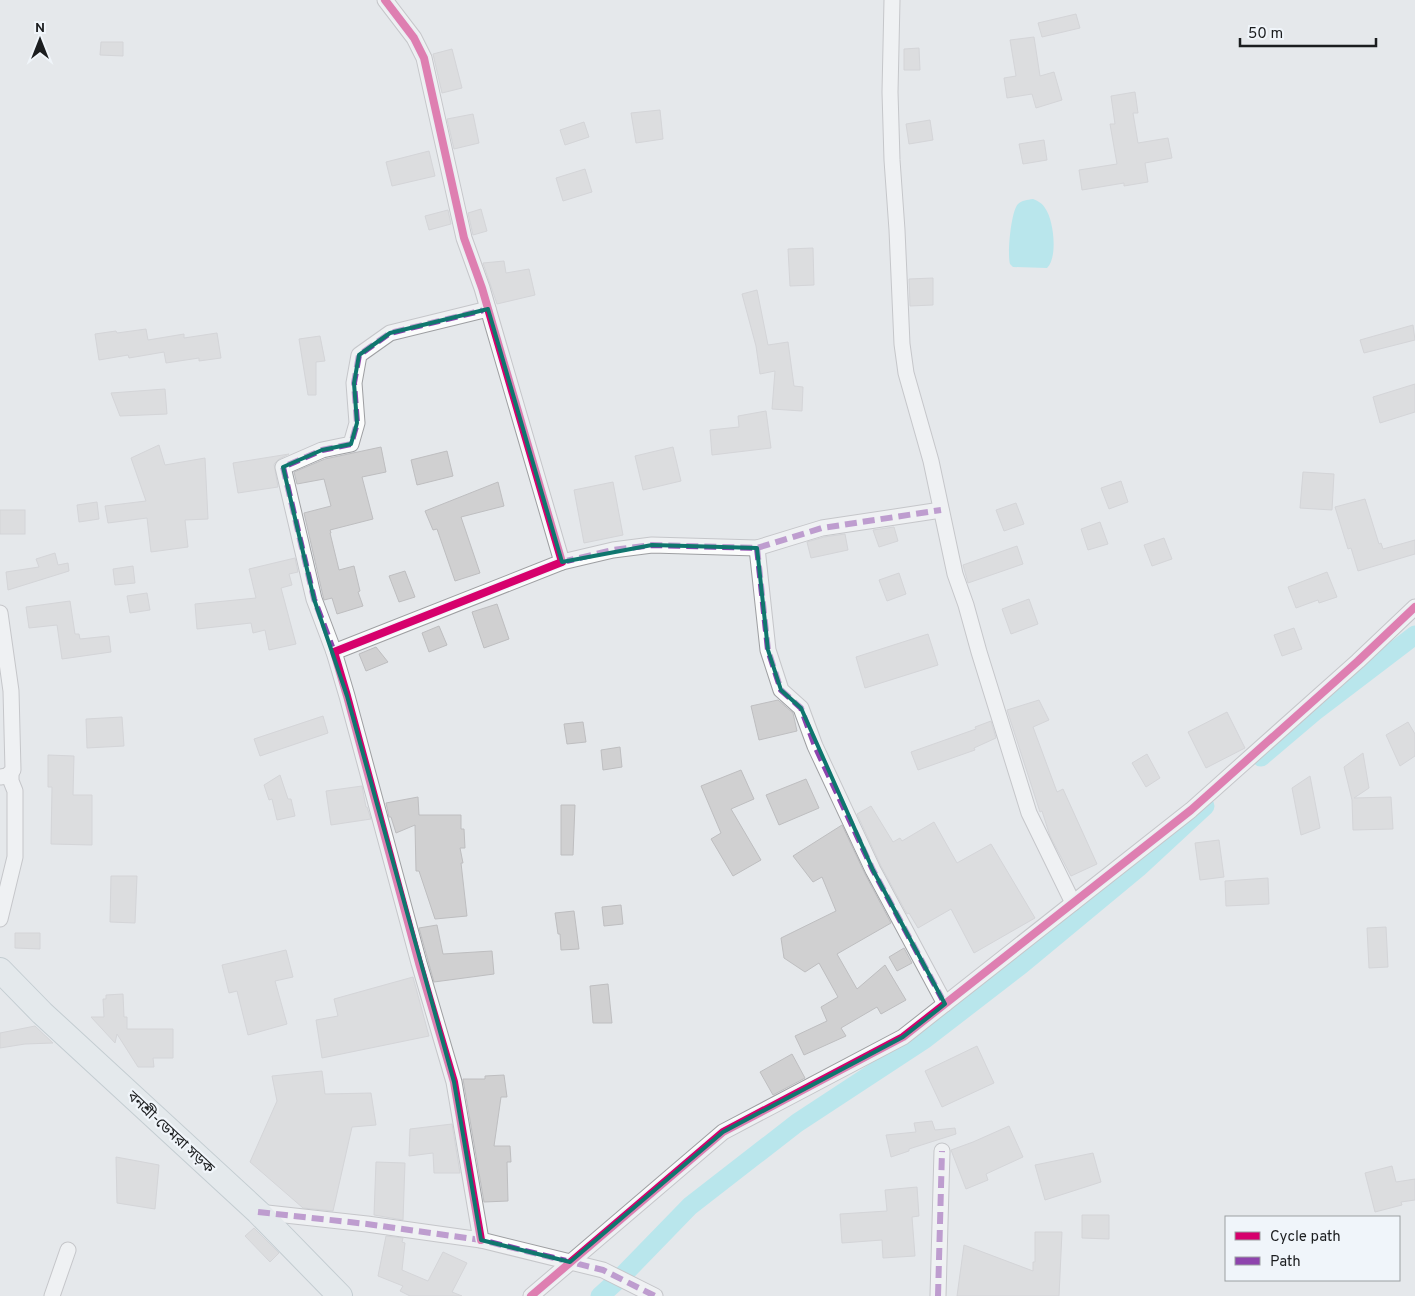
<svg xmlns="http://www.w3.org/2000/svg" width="1415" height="1296" font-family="Overpass,'Noto Sans Bengali',sans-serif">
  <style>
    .water { fill: #84e4ee }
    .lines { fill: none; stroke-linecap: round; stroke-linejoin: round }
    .canal { stroke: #84e4ee; stroke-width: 19 }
    .building { fill: #d0d0d1; stroke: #bebec0 }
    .minor-casing { stroke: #9e9fa2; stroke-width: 17 }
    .primary-casing { stroke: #9aacb2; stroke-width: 26 }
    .minor { stroke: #fbfcfc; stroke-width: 15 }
    .primary { stroke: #e2ebee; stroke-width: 24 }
    .quiet { stroke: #8e44ad; stroke-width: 6; stroke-dasharray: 12 6; stroke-linecap: butt }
    .cycleway-casing { stroke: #f0f5fa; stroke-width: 11 }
    .cycleway { stroke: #d6006c; stroke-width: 8 }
    .marked { fill: none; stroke: #0f766e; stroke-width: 4; stroke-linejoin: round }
    .labels { text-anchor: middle; stroke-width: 4.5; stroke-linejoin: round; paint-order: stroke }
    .street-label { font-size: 15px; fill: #1b1d1f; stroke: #f0f5fa }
  </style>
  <rect width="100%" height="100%" fill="#e5e8eb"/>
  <path class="water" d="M1033,199C1038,201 1042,203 1045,208C1054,220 1058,258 1047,268L1013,267L1010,264C1007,254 1011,211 1018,204C1022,200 1027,200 1033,199Z"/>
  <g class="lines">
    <g class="canal">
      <path d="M1261,757L1314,712L1415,635"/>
      <path d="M600,1296L620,1278L690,1206L797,1123L925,1039L1021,965L1138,868L1205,806"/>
    </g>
  </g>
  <g class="building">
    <path d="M1076,14L1080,28L1042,37L1038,23Z"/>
    <path d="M1034,37L1040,76L1054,72L1062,100L1036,108L1032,94L1007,98L1004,78L1016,76L1010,40Z"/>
    <path d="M101,42H123V56L100,55Z"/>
    <path d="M919,48L920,70H904V49Z"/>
    <path d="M452,49L462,88L442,93L433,54Z"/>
    <path d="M1135,92L1138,113H1133L1138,143L1168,138L1172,158L1145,163L1148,182L1124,186V183L1082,190L1079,170L1117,164L1110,124H1115L1111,96Z"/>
    <path d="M660,110L663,139L636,143L631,113Z"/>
    <path d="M473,114L479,143L454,149L447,119Z"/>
    <path d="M930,120L933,140L909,144L906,124Z"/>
    <path d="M584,122L589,137L565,145L560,130Z"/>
    <path d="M1044,140L1047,160L1023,164L1019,144Z"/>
    <path d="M429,151L435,176L392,186L386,162Z"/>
    <path d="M585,169L592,192L563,201L556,178Z"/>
    <path d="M481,209L487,231L473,235L468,213Z"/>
    <path d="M448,210L451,224L429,230L425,216Z"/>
    <path d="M813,248L814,285L790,286L788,249Z"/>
    <path d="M504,261L506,273L529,269L535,295L497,304L483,263Z"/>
    <path d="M933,278V305L910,306L909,279Z"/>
    <path d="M757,290L768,345L788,342L794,386L803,387L802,411L772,409L775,371L760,374L756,346L742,294Z"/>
    <path d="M1413,325L1415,340L1364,353L1360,340Z"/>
    <path d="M146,329L148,340L184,334V338L217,333L221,358L199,361V358L166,363L164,352L129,358L128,355L99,360L95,334L116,331L117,333Z"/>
    <path d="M320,336L325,361L316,362V395H308L299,339Z"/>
    <path d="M1415,384V412L1380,423L1373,397Z"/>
    <path d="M165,389L167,414L120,416L111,393Z"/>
    <path d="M766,411L771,448L712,455L710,430L739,427L738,416Z"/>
    <path d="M159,445L165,465L205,458L208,519L185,520L188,547L151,552L147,518L108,523L105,506L146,501L131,458Z"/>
    <path d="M381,447L386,472L362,477L373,519L330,530L331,533H330L339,570L354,566L360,591L358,592L363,606L337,614L332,598L324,600L323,596L304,513L331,506L324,479L297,484L294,472L325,459Z"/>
    <path d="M673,447L681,481L643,490L635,456Z"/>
    <path d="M447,451L453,476L417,485L411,460Z"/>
    <path d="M289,454L279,459L274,464L278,487L238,493L233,463Z"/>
    <path d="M1303,472L1334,474L1332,510L1300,508Z"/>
    <path d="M1121,481L1128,502L1109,509L1101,488Z"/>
    <path d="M498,482L504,506L461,517L480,573L455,581L437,529L433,530L425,511Z"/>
    <path d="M613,482L623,535L584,543L574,490Z"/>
    <path d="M1365,499L1379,544L1381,543L1383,549L1415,540V554L1358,571L1351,548L1348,549L1335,507Z"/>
    <path d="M97,502L99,519L79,522L77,505Z"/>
    <path d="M1016,503L1024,524L1004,531L996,510Z"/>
    <rect x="0" y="510" width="25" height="24"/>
    <path d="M1100,522L1108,544L1088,550L1081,529Z"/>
    <path d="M894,527L898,541L879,547L873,530Z"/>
    <path d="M845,534L848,550L811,558L807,542L824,537Z"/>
    <path d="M1164,538L1172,559L1152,566L1144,545Z"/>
    <path d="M1017,546L1023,564L968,583L963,565Z"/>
    <path d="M55,553L58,565L68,563L69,571L8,590L6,572L39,567L36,559Z"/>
    <path d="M295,558L298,572L289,574L292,585L281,588L296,644L269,650L265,630L253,633L251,623L197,629L195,604L256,598L249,569Z"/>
    <path d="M133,566L135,583L115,585L113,569Z"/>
    <path d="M405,571L415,597L399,602L389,576Z"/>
    <path d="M1327,572L1337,597L1319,603L1318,600L1296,608L1288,587Z"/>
    <path d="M899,573L906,594L887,601L879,580Z"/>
    <path d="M147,593L150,610L130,613L127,596Z"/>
    <path d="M1029,599L1038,624L1011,634L1002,609Z"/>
    <path d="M70,601L75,634H79L80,639L109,636L111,652L62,659L57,625L29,628L26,607Z"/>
    <path d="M497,604L509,639L484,648L472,612Z"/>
    <path d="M439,626L447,645L429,652L422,633Z"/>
    <path d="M1294,628L1302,649L1282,656L1274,635Z"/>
    <path d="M928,634L938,665L865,688L856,657Z"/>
    <path d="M376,647L388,662L366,671L359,654Z"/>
    <path d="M778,700L793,713L797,731L759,740L751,706Z"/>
    <path d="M1039,700L1049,720L1033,727L1057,792L1063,789L1097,864L1071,876L1050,836L1042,811L1040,812L1007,710Z"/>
    <path d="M1227,712L1245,748L1206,768L1188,732Z"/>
    <path d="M323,716L328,733L260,756L254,739Z"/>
    <path d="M122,717L124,746L87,748L86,719Z"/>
    <path d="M991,721L996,738L974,748L975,750L918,770L911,752L976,729L975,727Z"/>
    <path d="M583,722L586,742L567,744L564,724Z"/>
    <path d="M1408,722L1415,734V756L1400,766L1386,735Z"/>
    <path d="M620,747L622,767L603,770L601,750Z"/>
    <path d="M1363,753L1369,788L1354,798L1391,797L1393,829L1353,830L1352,800L1344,767Z"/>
    <path d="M1147,754L1160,778L1146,787L1132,763Z"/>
    <path d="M48,755L74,756L73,795H92V845L51,844L52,787H48Z"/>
    <path d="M741,770L754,799L731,809L761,860L733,876L711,839L721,833L701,786Z"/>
    <path d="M280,775L288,799H291L295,816L277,820L272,799L269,800L264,785Z"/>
    <path d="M1310,776L1320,828L1301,835L1292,788Z"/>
    <path d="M806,779L819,808L779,825L766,795Z"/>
    <path d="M362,786L366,807H367L371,819L331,825L326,791Z"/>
    <path d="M418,797L419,815H461V829H464L465,848H460L463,863H461L467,916L435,919L419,871H416L415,825L396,833L391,817H389L386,803Z"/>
    <path d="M561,805H575L573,855H561Z"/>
    <path d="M871,806L893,842L900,838L902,841L934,822L957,863L991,844L1035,918L974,953L951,909L918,928L909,913L907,914L881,866L857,814Z"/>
    <path d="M842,825L865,874L891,923L837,954L857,989L885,965L906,1000L881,1014L877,1007L841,1028L846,1036L804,1055L795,1036L827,1021L821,1007L838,997L819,963L805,972L784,958L781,938L836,911L822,877L813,882L793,856Z"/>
    <path d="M1219,840L1224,877L1200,880L1195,843Z"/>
    <path d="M111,876H137L135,923L110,922Z"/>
    <path d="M1268,878L1269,904L1226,906L1225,881Z"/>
    <path d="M621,905L623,924L604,926L602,907Z"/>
    <path d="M574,911L579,949L561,950L560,934H558L555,913Z"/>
    <path d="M437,925L443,954L492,951L494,974L434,982L419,928Z"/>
    <path d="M1386,927L1388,967L1369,968L1367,928Z"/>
    <path d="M15,933H40V949L15,948Z"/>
    <path d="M904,948L912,963L897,971L889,957Z"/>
    <path d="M286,950L293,977L275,981L287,1024L248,1035L237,991L229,993L222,965Z"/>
    <path d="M413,977L429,1036L322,1058L316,1020L338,1016L334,999Z"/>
    <path d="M608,984L612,1023H593L590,986Z"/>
    <path d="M123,994L124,1017H127V1029H173V1058H153L154,1067H138L117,1034L115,1043L91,1017H104L103,999H106V995Z"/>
    <path d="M35,1026L53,1043L25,1044L0,1048V1033Z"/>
    <path d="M977,1046L994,1083L942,1107L925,1071Z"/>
    <path d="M792,1054L805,1078L773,1095L760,1072Z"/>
    <path d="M322,1071L325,1094L371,1093L376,1125L352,1127L333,1211L303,1208L250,1162L277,1101L272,1076Z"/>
    <path d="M504,1075L507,1097H501L494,1146H510L511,1162H507L508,1201L484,1202L463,1079H485V1076Z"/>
    <path d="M932,1121L935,1130L955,1128L956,1134L909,1149V1151L891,1157L886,1135L916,1132L914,1123Z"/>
    <path d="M452,1124L460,1173H434L433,1153L409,1156L410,1129Z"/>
    <path d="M1009,1126L1023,1157L986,1174L988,1180L966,1189L951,1150L973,1142Z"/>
    <path d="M1093,1153L1101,1182L1045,1200L1035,1165Z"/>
    <path d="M116,1157L159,1165L155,1209L117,1203Z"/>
    <path d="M376,1162L405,1163L403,1220L374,1215Z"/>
    <path d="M1392,1166L1396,1182L1415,1179V1200L1401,1202L1402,1205L1375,1212L1365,1173Z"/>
    <path d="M917,1187L919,1216L912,1217L915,1256L883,1258L882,1240L842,1243L840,1214L887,1211L885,1190Z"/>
    <path d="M1082,1215H1109V1239L1082,1238Z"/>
    <path d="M254,1228L279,1253L270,1262L245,1236Z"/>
    <path d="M1035,1232H1062L1059,1296H957L964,1245L1033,1271V1262H1035Z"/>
    <path d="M386,1236L403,1238L402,1242L405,1243L402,1270L428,1281L443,1252L467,1263L452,1292L462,1296H410L400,1291L403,1286L378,1276Z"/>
  </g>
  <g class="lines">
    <g class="minor-casing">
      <g id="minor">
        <path d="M385,0L414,38L424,58L464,238L482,288L562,562L334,652L347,696L419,963L454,1082L481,1240"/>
        <path d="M892,0L890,92L892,160L897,230L902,344L906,373L931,461L955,574L966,605L979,652L1029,813L1073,903"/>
        <path d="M757,548L768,650L781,690L801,708L815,746L873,870L945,1004"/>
        <path d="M562,562L613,550L652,545L757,548L822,528L941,510"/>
        <path d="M0,613L11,691L13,770L7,776L0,777"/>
        <path d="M334,652L314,599L283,467L322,450L351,444L357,423L354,383L359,355L390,333L488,309"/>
        <path d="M0,919L15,857V791L11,781V774"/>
        <path d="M258,1212L367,1224L481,1240L603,1270L655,1296"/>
        <path d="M52,1296L68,1250"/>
        <path d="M531,1296L723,1132L903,1037L1191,810L1358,661L1415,607"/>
        <path d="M938,1296L942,1151"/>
      </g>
    </g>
    <g class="primary-casing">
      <path id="primary" d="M0,970L42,1013L258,1212L340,1296"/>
    </g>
    <use href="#minor" class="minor"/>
    <use href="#primary" class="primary"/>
    <g class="quiet">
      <path d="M757,548L768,650L781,690L801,708L815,746L873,870L945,1004"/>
      <path d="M562,562L613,550L652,545L757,548L822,528L941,510"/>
      <path d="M334,652L314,599L283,467L322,450L351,444L357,423L354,383L359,355L390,333L488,309"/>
      <path d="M258,1212L367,1224L481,1240L603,1270L655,1296"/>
      <path d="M938,1296L942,1151"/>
    </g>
    <g class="cycleway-casing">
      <g id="cycleway">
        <path d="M385,0L414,38L424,58L464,238L482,288L562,562L334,652L347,696L419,963L454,1082L481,1240"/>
        <path d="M531,1296L723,1132L903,1037L1191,810L1358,661L1415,607"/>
      </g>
    </g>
    <use href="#cycleway" class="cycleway"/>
  </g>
  <path d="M0 0H1415V1296H0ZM488,309L562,562L652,545L757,548L768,650L781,690L801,708L873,870L945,1004L903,1037L723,1132L570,1262L481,1240L454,1082L347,696L314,599L283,467L322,450L351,444L357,423L354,383L359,355L390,333Z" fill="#e5e8eb" fill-opacity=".55" fill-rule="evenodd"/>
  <path class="marked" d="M488,309L562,562L652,545L757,548L768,650L781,690L801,708L873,870L945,1004L903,1037L723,1132L570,1262L481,1240L454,1082L347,696L314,599L283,467L322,450L351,444L357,423L354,383L359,355L390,333Z"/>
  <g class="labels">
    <g class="street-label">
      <text transform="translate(171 1132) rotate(43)" y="5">বনশ্রী-ডেমরা সড়ক</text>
    </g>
  </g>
  <rect x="1225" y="1216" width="175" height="65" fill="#f0f5fa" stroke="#9b9fa2"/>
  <rect x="1235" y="1232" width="25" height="8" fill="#d6006c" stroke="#9b9fa2"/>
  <text x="1270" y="1241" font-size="15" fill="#1b1d1f">Cycle path</text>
  <rect x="1235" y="1257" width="25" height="8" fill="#8e44ad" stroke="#9b9fa2"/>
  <text x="1270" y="1266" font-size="15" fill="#1b1d1f">Path</text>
  <g transform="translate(40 40)" stroke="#f0f5fa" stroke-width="4" paint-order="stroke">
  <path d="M0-4L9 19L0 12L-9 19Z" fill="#1b1d1f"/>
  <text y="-8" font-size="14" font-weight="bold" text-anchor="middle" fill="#1b1d1f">N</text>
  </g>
  <path d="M1240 38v8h136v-8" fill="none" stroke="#1b1d1f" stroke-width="2.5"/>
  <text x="1248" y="38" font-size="15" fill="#1b1d1f" stroke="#f0f5fa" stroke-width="4" paint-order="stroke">50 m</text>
</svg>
